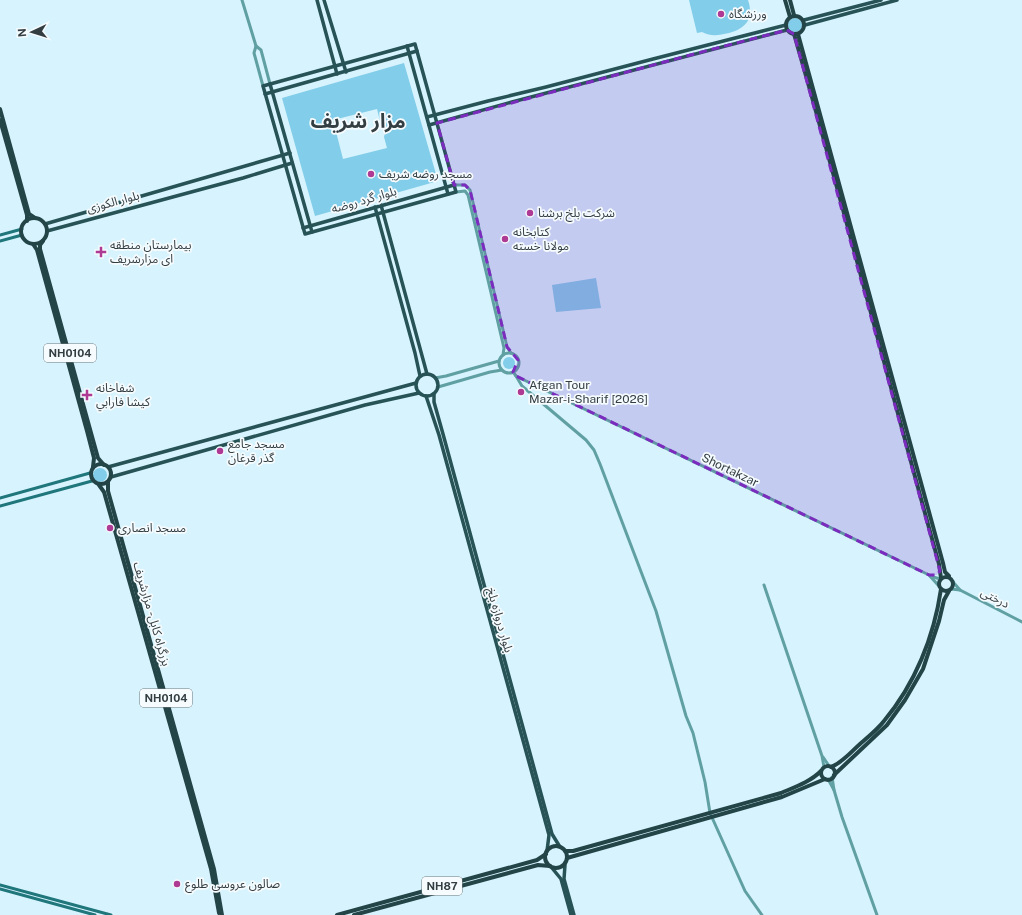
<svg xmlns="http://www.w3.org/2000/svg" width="1022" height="915" font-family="'Public Sans','Noto Sans Arabic',sans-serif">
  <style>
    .green { fill: #82cde9; fill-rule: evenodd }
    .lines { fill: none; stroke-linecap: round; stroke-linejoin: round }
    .tertiary { stroke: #60a0a3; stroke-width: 3 }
    .secondary { stroke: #1f767b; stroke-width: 3 }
    .primary { stroke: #275356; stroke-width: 3.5 }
    .trunk { stroke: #244548; stroke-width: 4 }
    .marked { fill: #7b2cbf; fill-opacity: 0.2; stroke: #7b2cbf; stroke-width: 3; stroke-dasharray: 8 5; stroke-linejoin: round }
    .poi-dot { fill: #ae3a94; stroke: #f6fbfe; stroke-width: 1.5 }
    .labels { text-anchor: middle; stroke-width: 3.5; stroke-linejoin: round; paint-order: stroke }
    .shield { fill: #f6fbfe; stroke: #6e777b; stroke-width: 1 }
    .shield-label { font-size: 11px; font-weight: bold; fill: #333e43 }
    .poi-label { font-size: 12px; fill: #333e43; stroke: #f6fbfe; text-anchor: start }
    .street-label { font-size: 12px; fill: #333e43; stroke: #f6fbfe }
    .town-label { font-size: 20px; font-weight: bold; fill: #333e43; stroke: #f6fbfe }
  </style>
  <rect width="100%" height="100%" fill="#d6f3fe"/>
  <g class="green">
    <path d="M689,0H748C754,18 747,28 729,33C719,35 712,37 702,32L697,33Z"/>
    <circle cx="795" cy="25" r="7"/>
    <path d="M404,63L438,181L315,216L282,98ZM377,109L382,129L385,133L384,137L387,148L343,159L333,120Z"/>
    <path d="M596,278L601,308L556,312L552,285Z"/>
    <circle cx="509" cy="363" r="6"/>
    <circle cx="100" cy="475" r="7"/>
  </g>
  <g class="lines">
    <g class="tertiary">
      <path d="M242,0L256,46L254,53L263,86"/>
      <path d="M256,46L261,50L270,84"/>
      <path d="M454,185H465L470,190L507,347L511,353"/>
      <path d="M456,192L465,191L468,195L504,348L503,355"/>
      <circle cx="509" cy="363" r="10"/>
      <path d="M513,372L516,376L524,380L929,575L938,585"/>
      <path d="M516,376L522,386L586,440L594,450L600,464L656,611L686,716L693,733L705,782L710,813L745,891L762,915"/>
      <path d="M435,378L446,376L499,361"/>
      <path d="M438,387L490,372L502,370"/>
      <path d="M930,576L940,579"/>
      <path d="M953,582L960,590"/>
      <path d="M764,585L822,756L824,767"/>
      <path d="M951,589L960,590L1022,622"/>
      <path d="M823,757L829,766"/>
      <path d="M832,777L834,790L842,817L877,915"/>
      <path d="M828,779L834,790"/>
    </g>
    <g class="secondary">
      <path d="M0,235L22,229"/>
      <path d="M0,241L22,235"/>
      <path d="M0,498L90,473"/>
      <path d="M0,506L92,481"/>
      <path d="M0,885L111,915"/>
      <path d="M0,889L95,915"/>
    </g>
    <g class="primary">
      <path d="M317,0L337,74"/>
      <path d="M324,0L346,72"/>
      <path d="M804,20L881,0"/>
      <path d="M805,25L897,0"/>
      <path d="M415,44L456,192L305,234L263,86Z"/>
      <path d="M407,46L448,194"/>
      <path d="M270,84L312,232"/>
      <path d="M265,94L417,51"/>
      <path d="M427,117L488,101L546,87L653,59L786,25"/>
      <path d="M429,125L512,102L787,30"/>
      <path d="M381,205L427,374"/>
      <path d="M375,207L415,353L420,376"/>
      <path d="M45,224L290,153"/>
      <path d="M303,228L454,185"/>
      <path d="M47,231L243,178L292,163"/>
      <circle cx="427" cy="385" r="11"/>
      <path d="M434,394V402L443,434L552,834L560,847"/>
      <path d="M426,396L439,435L549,835L547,851"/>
      <path d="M108,467L416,383"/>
      <path d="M111,477L365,405L419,393"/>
      <path d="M565,865L564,879L574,915"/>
      <path d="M552,868L561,879L571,915"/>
    </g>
    <g class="trunk">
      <path d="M785,0L790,17"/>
      <path d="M790,0L794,15"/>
      <circle cx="795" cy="25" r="9"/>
      <path d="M794,34C845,210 890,388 939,564L941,578"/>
      <path d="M798,34L943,563L945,572L949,576"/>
      <path d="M0,109L29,214L35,218"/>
      <path d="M0,120L27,215V221"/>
      <circle cx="34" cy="231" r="13"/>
      <path d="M43,241L40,245V249L98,458L104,465"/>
      <path d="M33,244L37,250L87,431L94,458L93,467"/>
      <circle cx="101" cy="474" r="10"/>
      <path d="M108,482V491L214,869L222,915"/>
      <path d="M99,485L104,492L211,869L219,913"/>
      <circle cx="946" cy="584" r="7"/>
      <circle cx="828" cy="773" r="7"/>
      <path d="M831,767C842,763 851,752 860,744C868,737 878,729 884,721C915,684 934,637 941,589"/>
      <path d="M834,775L887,725L905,700L923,669L939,621L944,600L949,591"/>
      <circle cx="556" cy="857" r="11"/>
      <path d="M566,851H573L781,793C795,787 810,782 821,771"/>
      <path d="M567,858L782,797L825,779"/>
      <path d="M337,915L537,860L546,854"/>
      <path d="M354,915L538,865L550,866"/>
    </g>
  </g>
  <path class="marked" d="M787,30L794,34L940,571L937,575H929L516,376L513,372L518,360L507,347L470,190L465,185H454L437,123L709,50Z"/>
  <g class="poi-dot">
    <circle cx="721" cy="14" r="4"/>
    <circle cx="371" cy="174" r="4"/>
    <circle cx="530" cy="213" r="4"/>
    <circle cx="505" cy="239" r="4"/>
    <path d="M99 246h4v4h4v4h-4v4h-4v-4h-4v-4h4z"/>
    <circle cx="521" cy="392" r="4"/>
    <path d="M85 389h4v4h4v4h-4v4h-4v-4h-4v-4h4z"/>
    <circle cx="220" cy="451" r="4"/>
    <circle cx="110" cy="528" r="4"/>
    <circle cx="177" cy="884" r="4"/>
  </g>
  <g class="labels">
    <g class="shield">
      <rect x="44" y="344" width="52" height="18" rx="3"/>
      <rect x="140" y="689" width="52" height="18" rx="3"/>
      <rect x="422" y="877" width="40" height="18" rx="3"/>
    </g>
    <g class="shield-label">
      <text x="70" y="357">NH0104</text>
      <text x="166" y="702">NH0104</text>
      <text x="442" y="890">NH87</text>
    </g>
    <g class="poi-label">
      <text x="729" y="18">ورزشگاه</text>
      <text x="379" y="178">مسجد روضه شریف</text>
      <text x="538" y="217">شرکت بلخ برشنا</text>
      <text x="513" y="236">کتابخانه<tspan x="513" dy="14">مولانا خسته</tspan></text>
      <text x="110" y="249">بیمارستان منطقه<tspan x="110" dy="14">ای مزارشریف</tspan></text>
      <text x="529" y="389">Afgan Tour<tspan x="529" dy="14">Mazar-i-Sharif [2026]</tspan></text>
      <text x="96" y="392">شفاخانه<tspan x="96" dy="14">كيشا فارابي</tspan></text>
      <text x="228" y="448">مسجد جامع<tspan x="228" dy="14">گذر قرغان</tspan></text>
      <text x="118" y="532">مسجد انصاری</text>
      <text x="185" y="888">صالون عروسی طلوع</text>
    </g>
    <g class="street-label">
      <text transform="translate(364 200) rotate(-16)" y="4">بلوار گرد روضه</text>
      <text transform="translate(113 202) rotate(-15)" y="4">بلوار الکوزی</text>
      <text transform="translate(730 470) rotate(26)" y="4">Shortakzar</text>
      <text transform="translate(995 598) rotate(27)" y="4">درختی</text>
      <text transform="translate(152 614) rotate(74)" y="4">بزرگراه کابل - مزارشریف</text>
      <text transform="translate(500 620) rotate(74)" y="4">بلوار دروازه بلخ</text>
    </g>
    <g class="town-label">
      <text x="358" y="128">مزار شريف</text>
    </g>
  </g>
  <g transform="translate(32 32) rotate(266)" stroke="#f6fbfe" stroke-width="3" paint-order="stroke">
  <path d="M0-3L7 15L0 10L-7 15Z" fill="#333e43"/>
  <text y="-6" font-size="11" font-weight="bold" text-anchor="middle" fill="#333e43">N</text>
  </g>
</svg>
